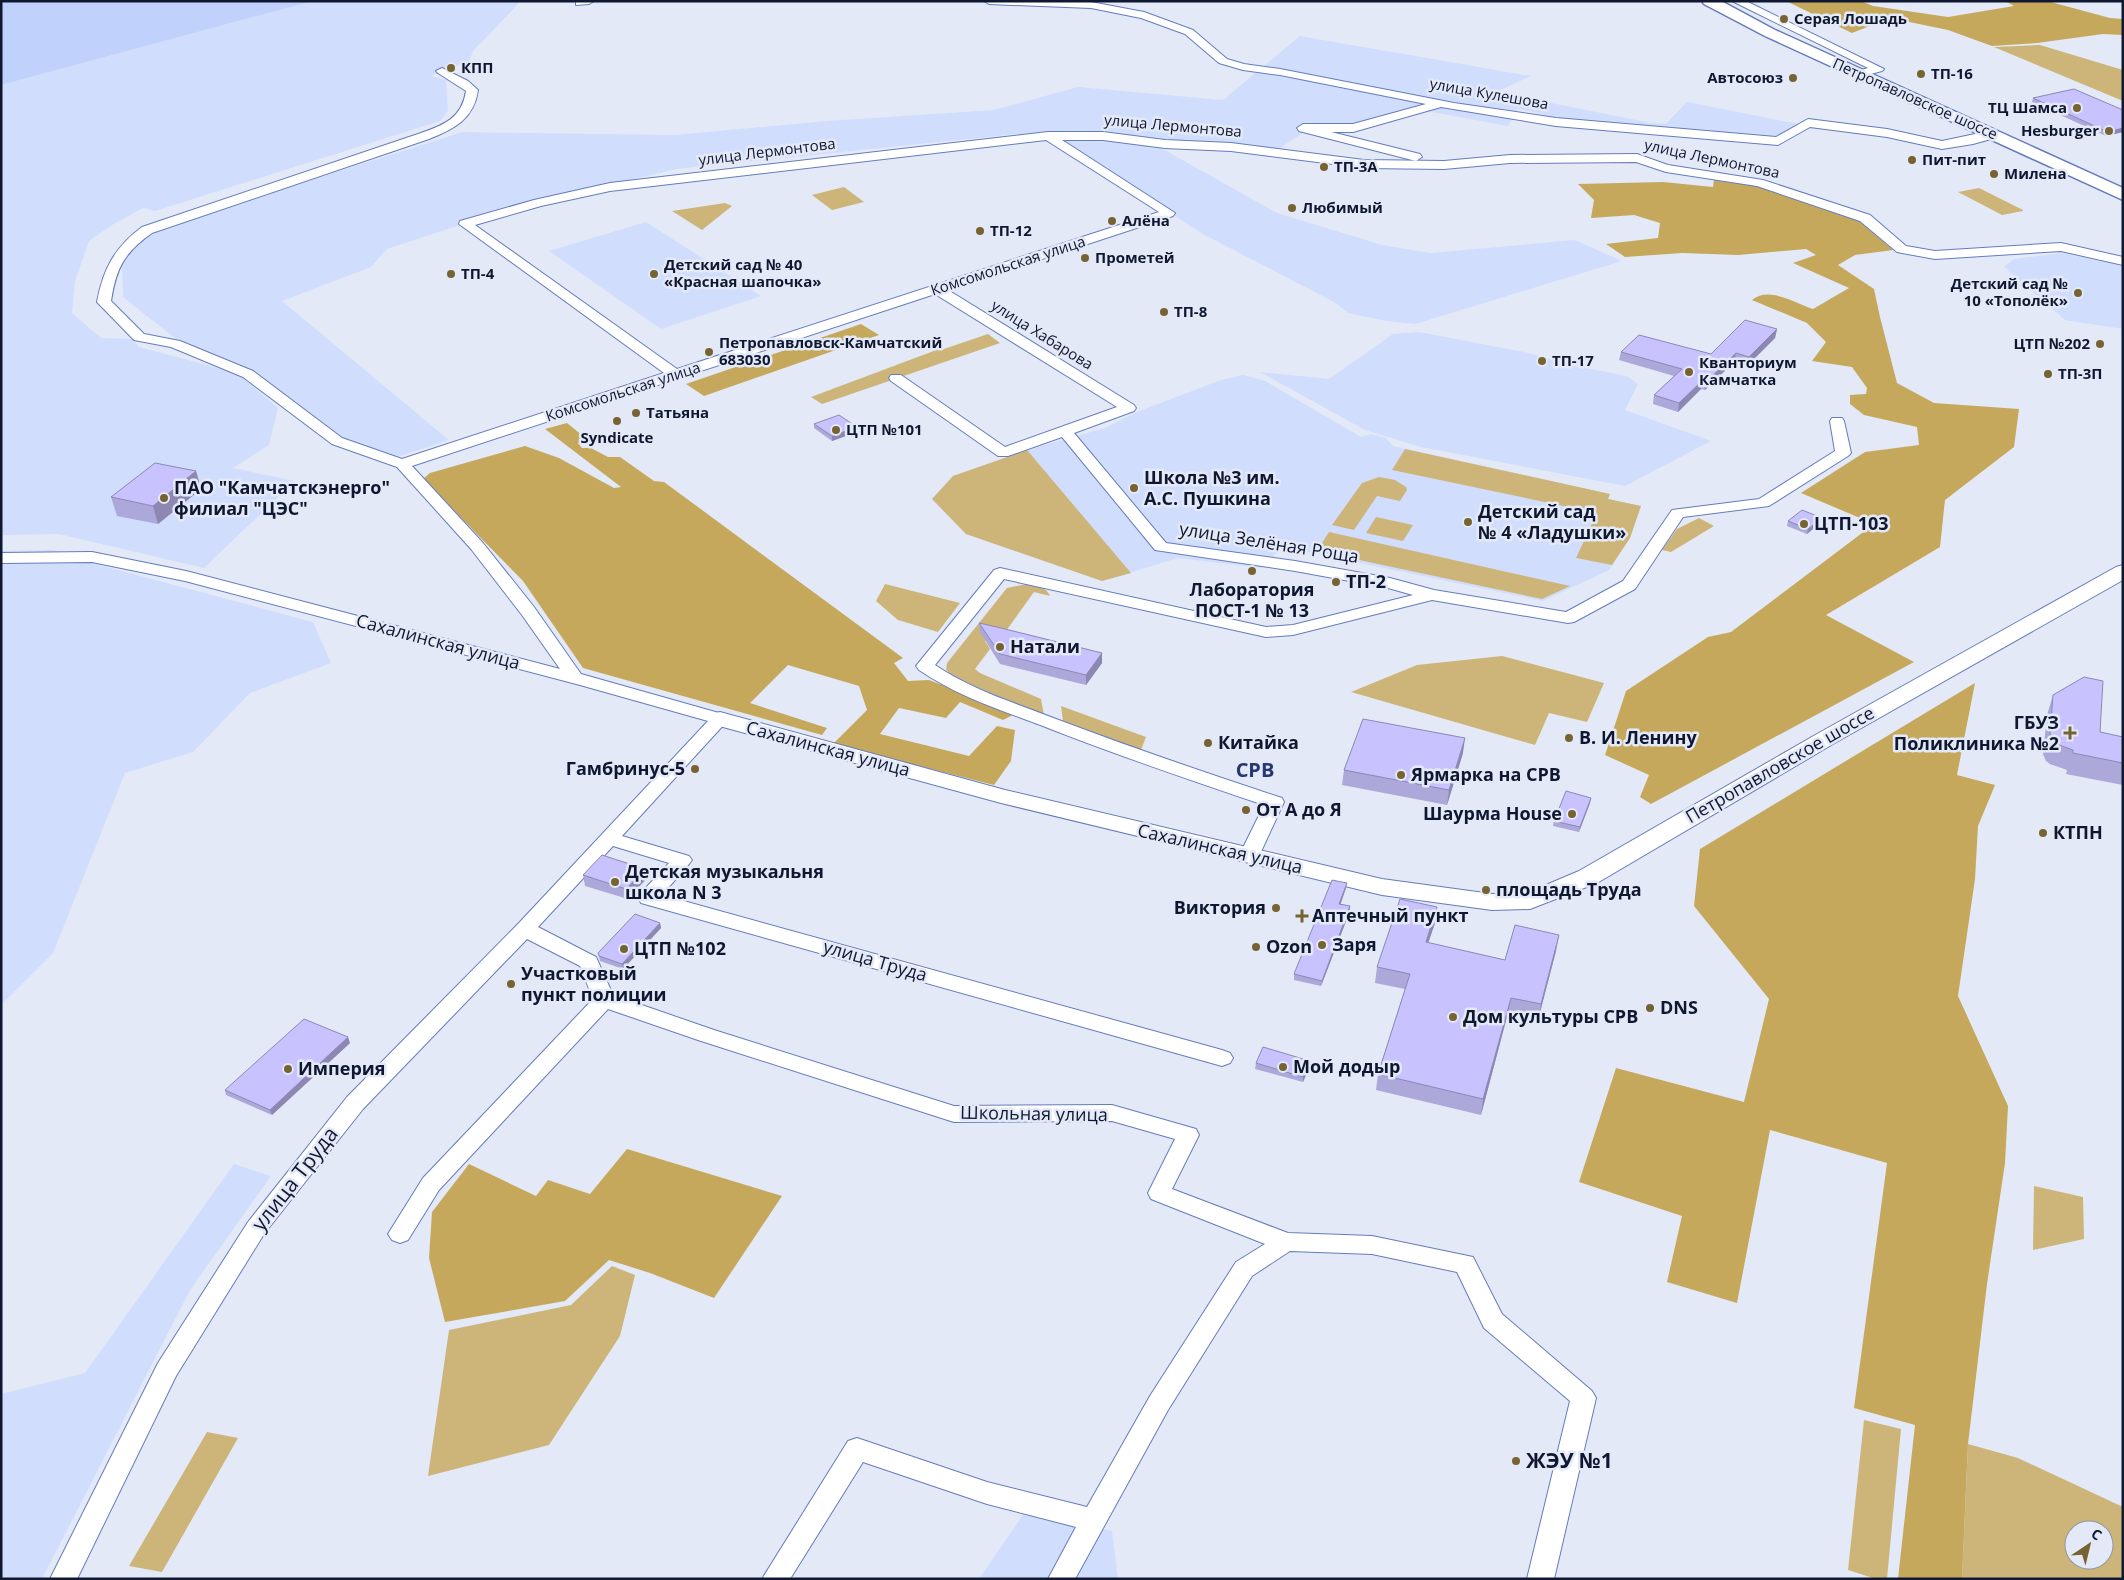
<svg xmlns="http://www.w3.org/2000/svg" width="2124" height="1580" font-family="'Open Sans',sans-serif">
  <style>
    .built { fill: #d1ddfc }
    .green { fill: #cdb579; fill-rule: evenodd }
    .forest { fill: #c6a85c }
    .water { fill: #c0d1fb }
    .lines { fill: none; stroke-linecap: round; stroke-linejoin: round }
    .minor-casing { stroke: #657cbc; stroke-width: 2 }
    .tertiary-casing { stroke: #657cbc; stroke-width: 2 }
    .secondary-casing { stroke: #657cbc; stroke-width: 3 }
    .minor { fill: #fff; fill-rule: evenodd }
    .tertiary { fill: #fff; fill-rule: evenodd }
    .secondary { fill: #fff; fill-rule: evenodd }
    .wall { fill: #aca8da }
    .shaded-wall { fill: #8c88b2 }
    .building { fill: #c8c3fe; stroke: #8c88b2 }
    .poi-dot { fill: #776332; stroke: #e3e9f7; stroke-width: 2 }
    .labels { text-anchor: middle; stroke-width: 5; stroke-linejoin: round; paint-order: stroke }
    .far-poi-label { font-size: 15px; font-weight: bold; fill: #101831; stroke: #e3e9f7; text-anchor: start }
    .far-street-label { font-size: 15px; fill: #101831; stroke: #e3e9f7 }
    .poi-label { font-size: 18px; font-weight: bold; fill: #101831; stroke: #e3e9f7; text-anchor: start }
    .street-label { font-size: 18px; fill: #101831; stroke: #e3e9f7 }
    .quarter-label { font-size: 20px; font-weight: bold; fill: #263771; stroke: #e3e9f7 }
    .near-street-label { font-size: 21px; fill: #101831; stroke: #e3e9f7 }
    .near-poi-label { font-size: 21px; font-weight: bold; fill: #101831; stroke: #e3e9f7; text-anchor: start }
  </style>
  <rect width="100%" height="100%" fill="#e3e9f7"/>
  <g class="built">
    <path d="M313,1H521L473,51L469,61L431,76L446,80L448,111L440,121L155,211L143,208L112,225L89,241L75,281L72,313L101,338L132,339L139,347L237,373L278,408L269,445L233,468L295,481L204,568L59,534L1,535V85Z"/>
    <path d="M1300,36L1531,76L1496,92L1651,123L1666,124L1687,102L1798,124L1774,139L1571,121L1518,109L1508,126L1410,108L1331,131H1306L1275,151L1162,143L1161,148L1277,213L1382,245L1431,253L1575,240L1622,261L1415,324L1386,321L1348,313L1336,303L1201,233L1059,139L1016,134L676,169L515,207L387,249L371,267L282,301L449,440L394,458L342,439L256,372L176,339L123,297L122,262L147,236L267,194L463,132L675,135L827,121L994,110L1078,87L1223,100Z"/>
    <path d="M646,222L761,296L661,329L549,251Z"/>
    <path d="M2063,253L2123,266V329L2065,320L2004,267L2014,259Z"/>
    <path d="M1419,332L1524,352L1554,360L1553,362L1627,376L1638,384L1625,410L1711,441L1625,486L1421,447L1365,430L1260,372L1329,379L1393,334Z"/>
    <path d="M1243,375L1265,381L1361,437L1370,434L1386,438L1393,446L1610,494L1608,499L1641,506L1630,538L1609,570L1543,601L1283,547L1262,568L1178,558L1102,581L966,534L932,499L953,476L1027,450L1105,428L1137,412L1221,380Z"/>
    <path d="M53,550L103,566L313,622L331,663L250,693L193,752L125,773L53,953L1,1005V551Z"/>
    <path d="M234,1164L271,1176L190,1290L42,1579H1V1394L85,1373Z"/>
    <path d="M1025,1512L1112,1531L1118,1579H979Z"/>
  </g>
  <g class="green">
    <path d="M2040,45L2123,70V101L1994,47Z"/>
    <path d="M844,187L864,202L832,210L812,195Z"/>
    <path d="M1979,188L2023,210V211L2002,215L1958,192Z"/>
    <path d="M725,203L732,206L702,230L672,211Z"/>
    <path d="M988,334L1000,343L822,404L811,397L939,349L941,350Z"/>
    <path d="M1405,449L1610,494L1608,499L1641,506L1630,538L1612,565L1576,558L1597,513L1392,470Z"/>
    <path d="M1027,450L1131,573L1102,581L966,534L932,499L953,476Z"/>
    <path d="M1379,477L1395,480L1406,487L1407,490L1400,501L1377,496L1354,530L1332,525L1362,483Z"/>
    <path d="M1376,517L1413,525L1403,541L1366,533Z"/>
    <path d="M1699,518L1714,526L1671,552L1662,550L1677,529Z"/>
    <path d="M1329,532L1570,586L1542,599L1317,551Z"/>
    <path d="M885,584L960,603L938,632L898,620L876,601Z"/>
    <path d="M1027,584C1036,586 1047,587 1050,596L1034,592L1001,638L990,635L985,641L990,649L975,669L980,673L1041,699L1044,715L955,678L946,670L947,663L1007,588Z"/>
    <path d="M1502,656L1604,683L1587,722L1549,713L1535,745L1351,692L1417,665Z"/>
    <path d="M1061,706L1146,737L1141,750L1063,721Z"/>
    <path d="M2034,1186L2083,1197L2084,1239L2033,1250Z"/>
    <path d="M612,1266L635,1275L620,1336L549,1445L428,1476L449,1330L571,1305Z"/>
    <path d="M1864,1420L1901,1429L1887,1579H1876L1848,1570Z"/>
    <path d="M207,1432L238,1438L162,1572L129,1566Z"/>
    <path d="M1968,1444L2018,1458L2123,1507V1579H1962ZM2074,1530H2104V1560H2074Z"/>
  </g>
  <g class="forest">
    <path d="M1786,1H1861L1873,6L1948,17L2014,6L2005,1H2047L2110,18L2123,19V35L2103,34L2037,43L1992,46L1948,30L1890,18L1852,33Z"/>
    <path d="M1714,180L1756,186L1859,221L1893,250L1855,255L1838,265L1874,289L1880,317L1897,383L1934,403L2019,409L2014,447L1945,500L1940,547L1826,615L1914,662L1651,804L1640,797L1649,775L1605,755L1626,691L1708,637L1731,632L1874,524L1801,493L1865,452L1919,445L1917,427L1864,415L1850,404V395L1866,394L1867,388L1852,367L1812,361L1826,342L1807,323L1752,300C1769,286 1795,303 1813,309L1849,288L1793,263L1816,255L1806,249L1738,255L1682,253L1625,257L1606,244L1658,238L1660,223L1634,215L1591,218L1594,200L1578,184L1663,182L1713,187Z"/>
    <path d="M861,324L879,335L704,396L686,384Z"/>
    <path d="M567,423L588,440L578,443L582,448H591L608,457H620L654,481L664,482L903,658L894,663L908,681L929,680L1011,712V716L1003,720L960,702L946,718L899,708L880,734L969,756L997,726L1015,730L1011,761L994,785L833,744L867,710L859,686L788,665L750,703L827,728L822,735L583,668L523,581L423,479L430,473L525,446L559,458L614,488L621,487L545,429Z"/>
    <path d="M1975,683L1957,775L1995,785L1978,826L1975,879L1958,996L2008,1106L2005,1163L1987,1284L1968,1444L1962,1579H1898L1915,1425L1854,1408L1887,1163L1770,1130L1737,1303L1667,1282L1682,1216L1579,1182L1616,1068L1744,1102L1769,999L1694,906L1700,849Z"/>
    <path d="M627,1149L782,1196L714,1298L650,1273L609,1260L565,1301L445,1322L429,1258L432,1212L469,1164L536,1196L548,1180L590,1194Z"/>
  </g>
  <path class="water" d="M1,1H313L1,85Z"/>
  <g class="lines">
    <g class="minor-casing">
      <g id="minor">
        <path d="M576,1H594L589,4L576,5Z"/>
        <path d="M984,1L1091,2L1144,12L1193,30L1227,59L1244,64L1280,69L1454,103L1556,118L1776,137L1808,119L1887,129L1942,141L1994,130L2000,134L1998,137L1973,144L1942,149L1887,137L1810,127L1778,145L1556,126L1441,107L1353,132H1331L1420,154L1422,157L1416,161L1299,131L1297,128L1303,124H1353L1426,104L1280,75L1243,70L1219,63L1185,34L1141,18L1091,8L989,4Z"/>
        <path d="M1732,1H1746L1884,69L1882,71L1859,77L1855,76L1853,74L1855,72L1868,68Z"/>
        <path d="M442,68L468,81L478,90C474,119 454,129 429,139L152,233C124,253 116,268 111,301L144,334L180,341L253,371L342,438L402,459L664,373L459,224L460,221L534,200L610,183L1048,132H1103L1165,140L1231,143L1364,160L1444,161L1510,155L1637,154L1668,165L1763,180L1870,215L1906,246L1935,251L2061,243L2123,257V265L2061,251L1935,259L1902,253L1897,252L1860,221L1757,186L1666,172L1636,162L1510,163L1444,169L1364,168L1231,151L1165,148L1103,140H1062L1175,213L1173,216L948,290L1134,405L1136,408L1134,411L1074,433L1166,543L1295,561L1390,578L1434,590L1566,612L1623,581L1672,510L1759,499L1835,451L1830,421L1832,418H1842L1844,421L1851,453L1848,456L1769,506L1683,517L1635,589L1574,622L1568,623L1432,600L1293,635L1266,637L1004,579L935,665C972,690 1015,703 1056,719C1130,747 1206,773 1282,798L1284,802L1259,856L1256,860L1249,862L1242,860L1239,856L1264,805C1190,780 1116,755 1043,726C1000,710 957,696 919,670L916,666L994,570L1000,568L1266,627L1293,625L1413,595L1388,588L1295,571L1155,550L1062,437L1008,456H998L891,381L889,378L891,375H901L1005,447L1117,407L935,294L412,466L483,543L534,607L581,674L726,715L729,719L622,836L689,856L692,860L689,864L662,895L1222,1050L1230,1053L1233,1058L1230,1063L1222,1066L641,903L638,898L641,893L669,863L613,846L538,927L596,957L613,995L714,1030L954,1106L1112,1105L1196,1129L1199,1135L1172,1189L1288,1233L1372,1236L1473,1257L1502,1314L1592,1391L1596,1398L1554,1579H1527L1570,1401L1484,1328L1457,1272L1372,1254L1290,1251L1252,1276L1168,1410L1075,1579H1048L1076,1527L987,1504L863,1462L790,1579H762L848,1441L857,1438L987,1482L1087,1507L1150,1396L1236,1262L1265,1244L1151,1199L1148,1193L1175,1139L1112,1121L954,1122L698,1040L608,1009L439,1190L408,1240L400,1243L392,1240L388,1234L423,1178L593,999L580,966L527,939L363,1109L264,1234L176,1376L77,1579H50L158,1363L248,1222L347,1097L518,924L708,721L580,685L185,581L92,562L1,563V553L92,552L186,571L560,669L522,615L471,549L397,467L332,444L243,377L171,347L134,340L97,302C103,269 115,247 142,227L421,133C444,125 462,118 466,91L438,73L436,71ZM1046,140L1159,212L677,369L475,225L541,206L610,191Z"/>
      </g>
    </g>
    <g class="tertiary-casing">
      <path id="tertiary" d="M2123,565V580L1833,744L1597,883L1530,909L1492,910L1382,895L1001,803L712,724L709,719L712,714L720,712L1005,790L1382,879L1492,894L1527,893L1579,871L1817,734L2116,567Z"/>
    </g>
    <g class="secondary-casing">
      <path id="secondary" d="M1702,1H1721L1775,30L2123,188V200L1765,36L1704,4Z"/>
    </g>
    <use href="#minor" class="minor"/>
    <use href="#tertiary" class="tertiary"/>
    <use href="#secondary" class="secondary"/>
  </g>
  <g class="wall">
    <path d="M2033,98L2123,110V132L2106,136L2032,102Z"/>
    <path d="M1777,329L1775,338L1747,366L1734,362L1705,390L1701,389L1678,412L1653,404L1654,395L1674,376L1619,360L1621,352L1711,354Z"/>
    <path d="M814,424L857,432L832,441L814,428Z"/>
    <path d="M196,471L201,489L158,524L117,516L111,497Z"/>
    <path d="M1822,518L1821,522L1807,534L1787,526L1788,521Z"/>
    <path d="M979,623L1102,653V663L1086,685L1000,664L980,632Z"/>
    <path d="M2053,695L2100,732L2123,737V785L2066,774L2067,770L2050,764L2046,761L2043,754L2047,715Z"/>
    <path d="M1463,753L1447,805L1342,785L1344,770Z"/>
    <path d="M1591,798L1590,803L1579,832L1553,826L1554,821Z"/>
    <path d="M583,875L646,879L628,899L585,886Z"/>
    <path d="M1346,888L1340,904L1350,906V911L1321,986L1294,980V974Z"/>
    <path d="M660,923L661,928L623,969L600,961L598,953Z"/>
    <path d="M1435,923L1428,943L1505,960L1556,951L1538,1020L1508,1013L1481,1115L1376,1090L1378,1074L1405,989L1375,983L1377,967Z"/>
    <path d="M350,1043L272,1115L226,1095L225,1090Z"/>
    <path d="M1310,1061V1066L1303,1082L1255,1069L1256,1063Z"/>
  </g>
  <g class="shaded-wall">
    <path d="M2123,128V132L2106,136L2108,132Z"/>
    <path d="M1777,329L1775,338L1747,366L1749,357Z"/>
    <path d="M1736,353L1734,362L1705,390L1707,381Z"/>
    <path d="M1703,380L1701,389L1678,412L1679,403Z"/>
    <path d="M857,427V432L832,441V436Z"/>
    <path d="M196,471L201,489L158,524L153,506Z"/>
    <path d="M1822,518L1821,522L1807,534L1808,529Z"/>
    <path d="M1102,653V663L1086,685V675Z"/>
    <path d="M1465,738L1463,753L1447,805L1449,790Z"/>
    <path d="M1591,798L1590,803L1579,832L1580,827Z"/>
    <path d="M645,869L646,879L628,899L626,889Z"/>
    <path d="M1347,883L1346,888L1339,909V904Z"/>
    <path d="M1350,906V911L1321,986L1322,981Z"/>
    <path d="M1437,907L1435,923L1423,958L1426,942Z"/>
    <path d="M660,923L661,928L623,969L622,964Z"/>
    <path d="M1559,935L1556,951L1538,1020L1541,1004Z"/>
    <path d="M1511,998L1508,1013L1481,1115L1483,1099Z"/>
    <path d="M348,1037L350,1043L272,1115L270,1110Z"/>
    <path d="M1310,1061V1066L1303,1082V1077Z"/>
  </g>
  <g class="building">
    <path d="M2074,89L2123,110V128L2108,132L2033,98Z"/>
    <path d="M1745,320L1777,329L1749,357L1736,353L1707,381L1703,380L1679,403L1654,395L1682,369L1621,352L1639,335L1711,354Z"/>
    <path d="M839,415L857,427L832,436L814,424Z"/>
    <path d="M155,463L196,471L153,506L111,497Z"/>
    <path d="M1802,510L1822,518L1808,529L1788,521Z"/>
    <path d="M979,623L1001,628L1102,653L1086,675L1000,654Z"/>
    <path d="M2084,677L2103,681L2100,732L2123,737V763L2073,753V750L2056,744L2053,741L2050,734L2053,695Z"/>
    <path d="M1363,719L1465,738L1449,790L1344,770Z"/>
    <path d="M1566,791L1591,798L1580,827L1554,821Z"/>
    <path d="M602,855L645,869L626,889L583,875Z"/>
    <path d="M1332,880L1347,883L1339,904L1350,906L1322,981L1294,974Z"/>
    <path d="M1400,899L1437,907L1426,942L1505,960L1515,925L1559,935L1541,1004L1511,998L1483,1099L1378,1074L1410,974L1377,967Z"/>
    <path d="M635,914L660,923L622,964L599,956L598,953Z"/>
    <path d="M304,1019L348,1037L270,1110L225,1090Z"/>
    <path d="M1263,1047L1310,1061L1303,1077L1256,1063Z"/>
  </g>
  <g class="poi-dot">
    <circle cx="1784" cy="19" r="5"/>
    <circle cx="451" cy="68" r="5"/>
    <circle cx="1921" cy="74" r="5"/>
    <circle cx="1793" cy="78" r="5"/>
    <circle cx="2077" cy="108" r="5"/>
    <circle cx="2109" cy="131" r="5"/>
    <circle cx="1912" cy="160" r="5"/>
    <circle cx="1324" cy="167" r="5"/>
    <circle cx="1994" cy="174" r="5"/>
    <circle cx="1292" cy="208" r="5"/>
    <circle cx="1112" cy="221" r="5"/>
    <circle cx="980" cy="231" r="5"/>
    <circle cx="1085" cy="258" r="5"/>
    <circle cx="451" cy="274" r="5"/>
    <circle cx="654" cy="274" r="5"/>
    <circle cx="2078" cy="293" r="5"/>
    <circle cx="1164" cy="312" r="5"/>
    <circle cx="2100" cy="344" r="5"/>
    <circle cx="709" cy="352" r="5"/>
    <circle cx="1542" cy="361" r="5"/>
    <circle cx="1689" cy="372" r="5"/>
    <circle cx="2048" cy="374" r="5"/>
    <circle cx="636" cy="413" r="5"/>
    <circle cx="617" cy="421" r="5"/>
    <circle cx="836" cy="430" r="5"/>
    <circle cx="1134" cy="488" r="5"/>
    <circle cx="164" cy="498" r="5"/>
    <circle cx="1468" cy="522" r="5"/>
    <circle cx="1804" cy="524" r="5"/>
    <circle cx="1252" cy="571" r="5"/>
    <circle cx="1336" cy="582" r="5"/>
    <circle cx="1000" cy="647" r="5"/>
    <path d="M2067.5 725.5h5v5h5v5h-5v5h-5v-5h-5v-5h5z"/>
    <circle cx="1569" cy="738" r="5"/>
    <circle cx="1208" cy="743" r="5"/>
    <circle cx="695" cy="769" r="5"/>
    <circle cx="1401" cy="775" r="5"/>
    <circle cx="1246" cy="810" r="5"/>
    <circle cx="1572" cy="814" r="5"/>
    <circle cx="2043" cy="833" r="5"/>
    <circle cx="615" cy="882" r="5"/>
    <circle cx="1486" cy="890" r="5"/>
    <circle cx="1276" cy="908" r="5"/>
    <path d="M1299.5 908.5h5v5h5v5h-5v5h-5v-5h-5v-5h5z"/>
    <circle cx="1322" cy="945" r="5"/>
    <circle cx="1256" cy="947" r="5"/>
    <circle cx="624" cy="949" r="5"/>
    <circle cx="511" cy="984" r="5"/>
    <circle cx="1650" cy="1008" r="5"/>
    <circle cx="1453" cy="1017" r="5"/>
    <circle cx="1283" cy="1067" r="5"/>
    <circle cx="288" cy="1069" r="5"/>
    <circle cx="1516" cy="1461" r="5"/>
  </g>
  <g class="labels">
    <g class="far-poi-label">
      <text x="1794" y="24">Серая Лошадь</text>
      <text x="461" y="73">КПП</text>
      <text x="1931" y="79">ТП-16</text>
      <text x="1783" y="83" text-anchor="end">Автосоюз</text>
      <text x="2067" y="113" text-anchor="end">ТЦ Шамса</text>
      <text x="2099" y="136" text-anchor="end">Hesburger</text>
      <text x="1922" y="165">Пит-пит</text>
      <text x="1334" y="172">ТП-3А</text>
      <text x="2004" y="179">Милена</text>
      <text x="1302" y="213">Любимый</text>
      <text x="1122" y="226">Алёна</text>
      <text x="990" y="236">ТП-12</text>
      <text x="1095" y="263">Прометей</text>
      <text x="664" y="270">Детский сад № 40<tspan x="664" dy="17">«Красная шапочка»</tspan></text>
      <text x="461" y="279">ТП-4</text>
      <text x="2068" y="289" text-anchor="end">Детский сад №<tspan x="2068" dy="17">10 «Тополёк»</tspan></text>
      <text x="1174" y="317">ТП-8</text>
      <text x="719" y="348">Петропавловск-Камчатский<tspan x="719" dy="17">683030</tspan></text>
      <text x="2090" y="349" text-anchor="end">ЦТП №202</text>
      <text x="1552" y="366">ТП-17</text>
      <text x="1699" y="368">Кванториум<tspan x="1699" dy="17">Камчатка</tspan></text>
      <text x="2058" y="379">ТП-3П</text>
      <text x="646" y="418">Татьяна</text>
      <text x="846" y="435">ЦТП №101</text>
      <text x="617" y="443" text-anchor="middle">Syndicate</text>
    </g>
    <g class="far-street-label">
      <text transform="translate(1489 94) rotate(10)" y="5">улица Кулешова</text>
      <text transform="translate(1915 99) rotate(24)" y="5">Петропавловское шоссе</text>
      <text transform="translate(1173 126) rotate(5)" y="5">улица Лермонтова</text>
      <text transform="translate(767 152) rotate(-7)" y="5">улица Лермонтова</text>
      <text transform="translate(1712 159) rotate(12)" y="5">улица Лермонтова</text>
      <text transform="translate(1008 266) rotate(-18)" y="5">Комсомольская улица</text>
      <text transform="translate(1042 335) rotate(32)" y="5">улица Хабарова</text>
      <text transform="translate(623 392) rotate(-18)" y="5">Комсомольская улица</text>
    </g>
    <g class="poi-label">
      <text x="1144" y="484">Школа №3 им.<tspan x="1144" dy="21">А.С. Пушкина</tspan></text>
      <text x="174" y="494">ПАО "Камчатскэнерго"<tspan x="174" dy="21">филиал "ЦЭС"</tspan></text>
      <text x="1478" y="518">Детский сад<tspan x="1478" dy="21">№ 4 «Ладушки»</tspan></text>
      <text x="1814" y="530">ЦТП-103</text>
      <text x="1346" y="588">ТП-2</text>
      <text x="1252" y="596" text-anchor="middle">Лаборатория<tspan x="1252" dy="21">ПОСТ-1 № 13</tspan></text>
      <text x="1010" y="653">Натали</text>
      <text x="2059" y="729" text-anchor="end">ГБУЗ<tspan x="2059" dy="21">Поликлиника №2</tspan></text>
      <text x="1579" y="744">В. И. Ленину</text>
      <text x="1218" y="749">Китайка</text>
      <text x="685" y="775" text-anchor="end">Гамбринус-5</text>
      <text x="1411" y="781">Ярмарка на СРВ</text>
      <text x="1256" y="816">От А до Я</text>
      <text x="1562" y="820" text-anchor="end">Шаурма House</text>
      <text x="2053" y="839">КТПН</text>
      <text x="625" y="878">Детская музыкальня<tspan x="625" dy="21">школа N 3</tspan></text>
      <text x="1496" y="896">площадь Труда</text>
      <text x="1266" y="914" text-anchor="end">Виктория</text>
      <text x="1312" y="922">Аптечный пункт</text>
      <text x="1332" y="951">Заря</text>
      <text x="1266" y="953">Ozon</text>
      <text x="634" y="955">ЦТП №102</text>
      <text x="521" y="980">Участковый<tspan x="521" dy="21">пункт полиции</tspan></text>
      <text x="1660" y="1014">DNS</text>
      <text x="1463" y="1023">Дом культуры СРВ</text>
      <text x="1293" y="1073">Мой додыр</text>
      <text x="298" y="1075">Империя</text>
    </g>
    <g class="street-label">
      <text transform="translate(1269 543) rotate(9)" y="6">улица Зелёная Роща</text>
      <text transform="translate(438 642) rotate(15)" y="6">Сахалинская улица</text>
      <text transform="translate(828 749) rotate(15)" y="6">Сахалинская улица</text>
      <text transform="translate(1780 765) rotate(-30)" y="6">Петропавловское шоссе</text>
      <text transform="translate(1220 849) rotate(13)" y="6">Сахалинская улица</text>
      <text transform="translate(875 961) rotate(16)" y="6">улица Труда</text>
      <text transform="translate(1034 1114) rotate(1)" y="6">Школьная улица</text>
    </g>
    <g class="quarter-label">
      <text x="1255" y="777">СРВ</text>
    </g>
    <g class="near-street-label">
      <text transform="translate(295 1179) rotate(-52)" y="7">улица Труда</text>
    </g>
    <g class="near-poi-label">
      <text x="1526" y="1468">ЖЭУ №1</text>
    </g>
  </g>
  <rect width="2124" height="1580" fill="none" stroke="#101831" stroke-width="5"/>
  <g transform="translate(2089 1545) rotate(35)"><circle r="24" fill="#e3e9f7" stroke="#8f95a8"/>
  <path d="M0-4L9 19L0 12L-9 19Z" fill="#776332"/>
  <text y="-8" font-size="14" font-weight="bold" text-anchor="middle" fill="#101831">С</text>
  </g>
</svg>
